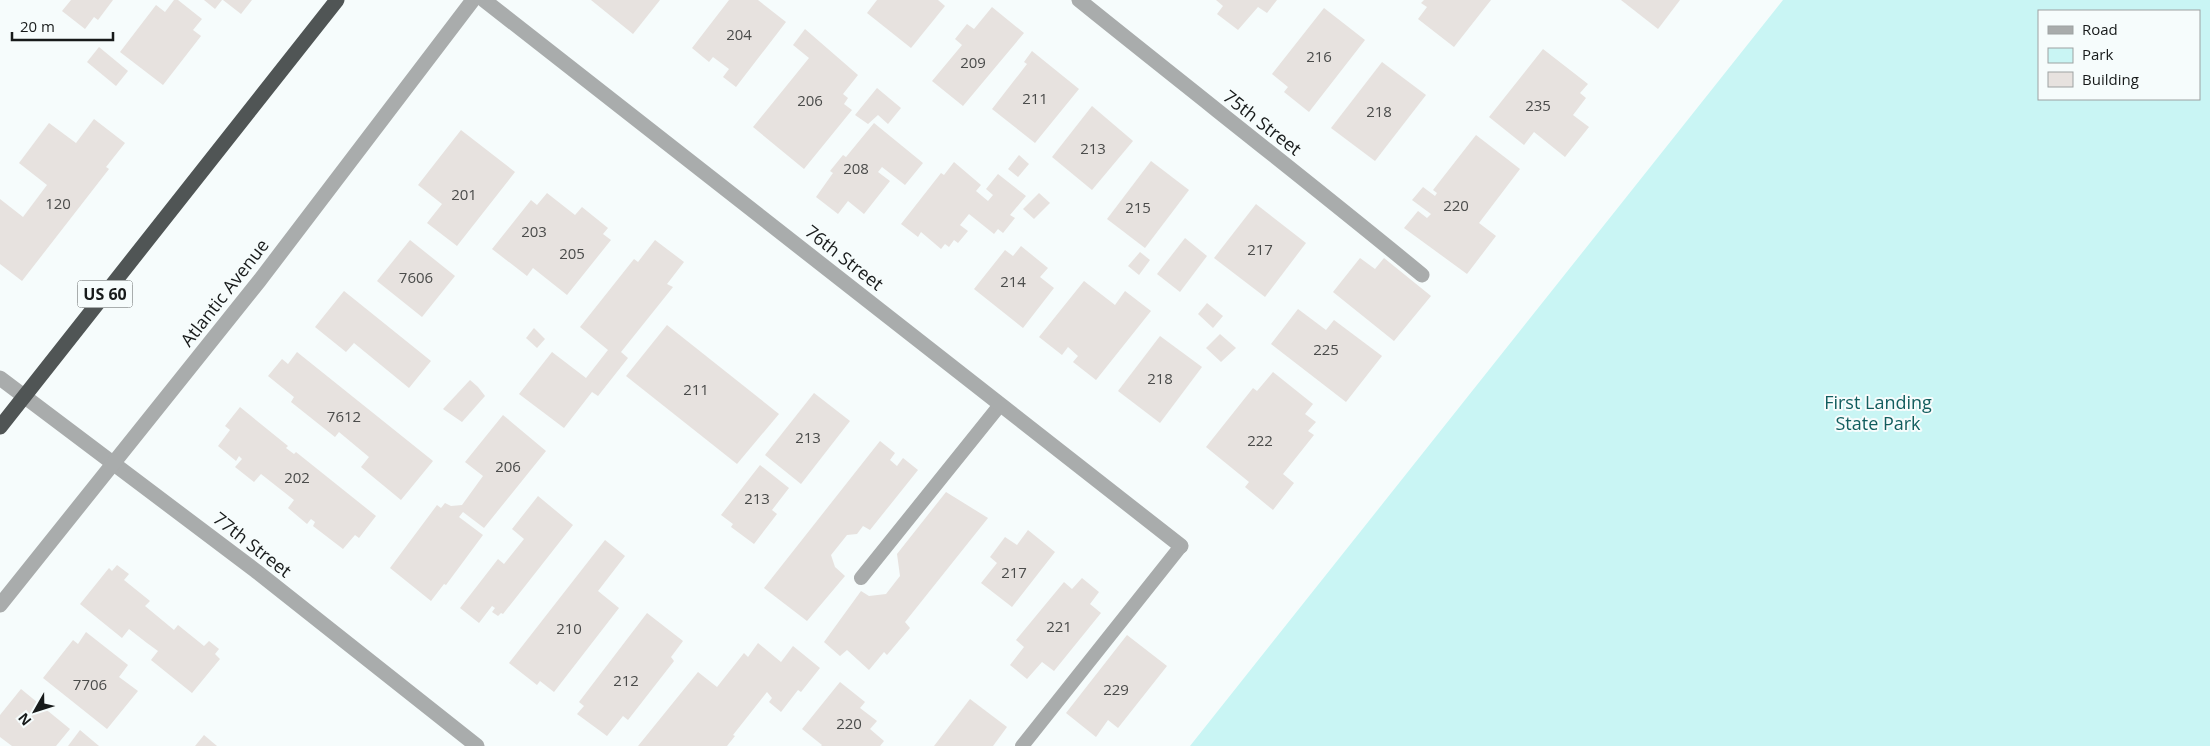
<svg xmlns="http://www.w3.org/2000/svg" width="2210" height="746" font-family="'Open Sans',sans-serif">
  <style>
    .green { fill: #c9f5f4; fill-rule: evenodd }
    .building { fill: #e7e2df }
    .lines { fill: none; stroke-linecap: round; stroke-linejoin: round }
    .lane { stroke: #a9acac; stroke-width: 14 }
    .street { stroke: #a9acac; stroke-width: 15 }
    .highway { stroke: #505555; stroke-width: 15 }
    .labels { text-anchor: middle; stroke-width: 4; stroke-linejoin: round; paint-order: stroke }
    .number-label { font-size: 15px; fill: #4b4c4b }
    .shield { fill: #f6fcfc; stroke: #5a5e5e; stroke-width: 1 }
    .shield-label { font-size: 16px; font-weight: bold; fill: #171a1a }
    .street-label { font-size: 18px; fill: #171a1a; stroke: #f6fcfc }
    .park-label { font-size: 18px; fill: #115d5e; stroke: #f6fcfc }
  </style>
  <rect width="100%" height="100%" fill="#f6fcfc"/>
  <path class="green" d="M1783,0H2210V746H1190ZM2199,11V99H2039V11Z"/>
  <g class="building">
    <path d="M71,0H113L98,20L94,17L85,29L62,11Z"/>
    <path d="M174,0H178L202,19L193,30L201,36L163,85L120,52L156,5L165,12Z"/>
    <path d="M204,0H222L215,9Z"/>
    <path d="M223,0H252L241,14Z"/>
    <path d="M591,0H660L633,34Z"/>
    <path d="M729,0H758L786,22L736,87L723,77L729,69L713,57L709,62L692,48Z"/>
    <path d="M877,0H938L945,6L911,48L867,13Z"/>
    <path d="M1216,0H1277L1267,13L1258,7L1238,30L1217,14L1223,6Z"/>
    <path d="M1424,0H1491L1454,47L1418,19L1427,7L1421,3Z"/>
    <path d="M1621,0H1680L1658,29Z"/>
    <path d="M992,7L1024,33L963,106L932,81L962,45L955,39L967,24L974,29Z"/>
    <path d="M1324,8L1365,40L1309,112L1284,92L1288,87L1272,74Z"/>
    <path d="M805,29L858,75L843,94L848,98L844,104L852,110L804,169L753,127L809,58L793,45Z"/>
    <path d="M99,47L128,71L116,86L87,62Z"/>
    <path d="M1543,49L1588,84L1580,93L1586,98L1573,115L1589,127L1565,157L1534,132L1524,145L1489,117Z"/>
    <path d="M1032,51L1079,89L1035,143L992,109L1027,64L1024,62Z"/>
    <path d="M1382,62L1426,95L1375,161L1331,128Z"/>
    <path d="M877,88L901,108L888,124L878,115L868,124L855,115Z"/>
    <path d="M1092,106L1133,141L1092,190L1052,157Z"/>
    <path d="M94,119L125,143L106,167L109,169L22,281L0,264V199L23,217L47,185L19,163L49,123L76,143Z"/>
    <path d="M874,123L923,163L905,185L882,167L878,172L890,181L864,214L848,201L838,214L816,197L833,173L830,171L843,155L846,157Z"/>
    <path d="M461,130L515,172L457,246L427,223L442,204L418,185Z"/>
    <path d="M1476,135L1520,169L1479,223L1496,236L1467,274L1404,228L1418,211L1427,218L1431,214L1412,200L1423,187L1435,196L1437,193L1433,190Z"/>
    <path d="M1019,155L1029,164L1018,177L1008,169Z"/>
    <path d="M1151,161L1189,190L1145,248L1107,219Z"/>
    <path d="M954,162L981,185L976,191L988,201L993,195L986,189L998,174L1026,196L1010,215L1015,218L1003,233L998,229L994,234L969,214L960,225L968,231L958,243L954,240L949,247L945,244L941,249L921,232L918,237L901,224L941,173L944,175Z"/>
    <path d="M547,193L575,215L582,207L608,228L603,234L611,240L567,295L533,268L527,276L492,249L531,200L537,205Z"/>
    <path d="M1039,193L1050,203L1034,219L1023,209Z"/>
    <path d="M1256,204L1306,243L1265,297L1214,258Z"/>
    <path d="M1185,238L1207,256L1180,292L1157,274Z"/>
    <path d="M410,240L455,276L422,317L377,281Z"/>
    <path d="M655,240L684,262L667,284L673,287L621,352L628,358L598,396L592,392L564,428L519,394L552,352L586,378L608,350L580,327L634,259L638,262Z"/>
    <path d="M1021,246L1048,268L1040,277L1054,288L1023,328L974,289L1005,250L1013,256Z"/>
    <path d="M1140,252L1150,260L1139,275L1128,266Z"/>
    <path d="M1360,258L1375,269L1384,258L1431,296L1394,341L1333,292Z"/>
    <path d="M1084,281L1115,305L1125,291L1151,311L1096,380L1073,362L1078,356L1068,347L1062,355L1039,337Z"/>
    <path d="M344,291L431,361L409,388L354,343L346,352L315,327Z"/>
    <path d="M1207,303L1223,316L1213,328L1198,314Z"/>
    <path d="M1298,309L1326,330L1334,320L1382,356L1346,402L1271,344Z"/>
    <path d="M667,325L779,414L737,464L626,376Z"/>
    <path d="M534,328L545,339L537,348L526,338Z"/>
    <path d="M1220,334L1236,348L1221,362L1206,348Z"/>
    <path d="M1160,336L1202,367L1160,423L1118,391Z"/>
    <path d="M297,352L433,461L401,500L361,467L369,457L339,432L335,437L291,402L294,397L268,376L282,359L288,364Z"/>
    <path d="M1273,372L1313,404L1305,414L1316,422L1308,431L1314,435L1283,474L1294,483L1273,510L1245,487L1249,482L1206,447L1253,388L1257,391Z"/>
    <path d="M470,380L478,387L485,396L462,422L443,409Z"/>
    <path d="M814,393L850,421L801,484L765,455Z"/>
    <path d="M240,407L288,446L286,448L294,454L296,452L376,516L359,538L355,535L343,549L313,526L315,522L311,519L307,524L288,508L294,500L261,474L254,482L235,467L242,459L239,456L236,461L218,446L230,430L225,426Z"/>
    <path d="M503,415L546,451L484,528L463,512L459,517L483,535L446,585L444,584L431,601L390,568L437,505L441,508L445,503L451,506L462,505L483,476L465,462Z"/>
    <path d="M880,441L895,453L890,460L897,466L903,458L918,470L870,530L863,526L857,534L847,535L831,555L835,567L845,576L807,621L764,588Z"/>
    <path d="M760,465L789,488L772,510L777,514L754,544L731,527L733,524L721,515Z"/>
    <path d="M946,492L988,518L905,622L910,628L887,655L884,652L869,670L847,650L840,656L824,642L861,591L869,596L886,594L900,576L897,554Z"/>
    <path d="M538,496L573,525L503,614L501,613L498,616L492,612L495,608L492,606L479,623L460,608L498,559L504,564L524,539L512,529Z"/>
    <path d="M1028,530L1055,552L1012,607L981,583L997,563L990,557L1005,537L1017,545Z"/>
    <path d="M605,540L625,556L598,591L619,608L554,692L540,681L537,685L509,663Z"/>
    <path d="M117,565L129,574L124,580L150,601L145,606L174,630L178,625L204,646L209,641L219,649L215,654L220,659L192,693L151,660L158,651L147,643L129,629L122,638L80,604L109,568L112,571Z"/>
    <path d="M1082,578L1099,592L1090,604L1101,613L1054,671L1042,662L1027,679L1010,665L1024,647L1016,640L1064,582L1072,589Z"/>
    <path d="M647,613L683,641L671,657L674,661L628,720L623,716L607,736L577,714L584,706L579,702Z"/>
    <path d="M86,632L128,665L119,677L138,691L107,729L43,678L73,640L78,644Z"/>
    <path d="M1127,635L1167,666L1118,728L1108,720L1096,737L1066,713Z"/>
    <path d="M758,643L781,662L793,646L820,668L801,692L798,690L781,712L769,702L772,698L767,692L733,735L735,736L727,746H638L698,672L717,687L744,653L748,657Z"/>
    <path d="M840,682L865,702L860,708L877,721L870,729L884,741L880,746H821L822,745L802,729Z"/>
    <path d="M21,689L70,729L56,746H12L0,737V715Z"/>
    <path d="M970,699L1007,727L993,746H934Z"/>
    <path d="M80,730L99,746H68Z"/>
    <path d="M204,735L217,746H195Z"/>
  </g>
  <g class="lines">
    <g class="lane">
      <path d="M861,578L1000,405"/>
      <path d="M1022,746L1181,546"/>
    </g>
    <g class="street">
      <path d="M484,0L1181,546"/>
      <path d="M1079,0C1193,92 1309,182 1422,275"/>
      <path d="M0,378L256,571L477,746"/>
      <path d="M0,605L260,280L473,0"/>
    </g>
    <path class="highway" d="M0,427L337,0"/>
  </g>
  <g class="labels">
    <g class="number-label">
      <text x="739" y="40">204</text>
      <text x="1319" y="62">216</text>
      <text x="973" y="68">209</text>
      <text x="1035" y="104">211</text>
      <text x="810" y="106">206</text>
      <text x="1538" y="111">235</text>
      <text x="1379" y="117">218</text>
      <text x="1093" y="154">213</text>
      <text x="856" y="174">208</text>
      <text x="464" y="200">201</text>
      <text x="58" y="209">120</text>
      <text x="1456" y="211">220</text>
      <text x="1138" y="213">215</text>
      <text x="534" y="237">203</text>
      <text x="1260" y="255">217</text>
      <text x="572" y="259">205</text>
      <text x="416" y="283">7606</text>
      <text x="1013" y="287">214</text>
      <text x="1326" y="355">225</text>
      <text x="1160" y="384">218</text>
      <text x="696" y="395">211</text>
      <text x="344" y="422">7612</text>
      <text x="808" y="443">213</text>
      <text x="1260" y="446">222</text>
      <text x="508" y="472">206</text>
      <text x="297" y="483">202</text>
      <text x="757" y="504">213</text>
      <text x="1014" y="578">217</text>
      <text x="1059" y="632">221</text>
      <text x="569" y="634">210</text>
      <text x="626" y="686">212</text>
      <text x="90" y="690">7706</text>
      <text x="1116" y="695">229</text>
      <text x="849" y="729">220</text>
    </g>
    <rect class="shield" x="77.5" y="280.5" width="55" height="27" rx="4"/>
    <g class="shield-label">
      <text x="105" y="300">US 60</text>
    </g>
    <g class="street-label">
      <text transform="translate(1262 123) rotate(38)" y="6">75th Street</text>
      <text transform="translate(844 258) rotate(38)" y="6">76th Street</text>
      <text transform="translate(225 293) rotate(-52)" y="6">Atlantic Avenue</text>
      <text transform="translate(252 545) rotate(38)" y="6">77th Street</text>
    </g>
    <g class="park-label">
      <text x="1878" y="409">First Landing<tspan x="1878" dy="21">State Park</tspan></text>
    </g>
  </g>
  <rect x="2038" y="10" width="162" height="90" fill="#f6fcfc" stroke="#9da2a2"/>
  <rect x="2048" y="26" width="25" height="8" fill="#a9acac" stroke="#9da2a2"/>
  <text x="2082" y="35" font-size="15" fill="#171a1a">Road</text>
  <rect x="2048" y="48" width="25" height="15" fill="#c9f5f4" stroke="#9da2a2"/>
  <text x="2082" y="60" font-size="15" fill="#171a1a">Park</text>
  <rect x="2048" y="72" width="25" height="15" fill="#e7e2df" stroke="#9da2a2"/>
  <text x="2082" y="85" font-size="15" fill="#171a1a">Building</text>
  <g transform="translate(35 711) rotate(231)" stroke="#f6fcfc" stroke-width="4" paint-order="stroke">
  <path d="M0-4L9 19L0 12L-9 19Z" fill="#171a1a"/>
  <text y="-8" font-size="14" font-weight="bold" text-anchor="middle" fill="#171a1a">N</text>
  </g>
  <path d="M12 32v8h101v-8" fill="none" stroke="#171a1a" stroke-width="2.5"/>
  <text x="20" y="32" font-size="15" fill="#171a1a" stroke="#f6fcfc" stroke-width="4" paint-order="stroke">20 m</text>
</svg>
